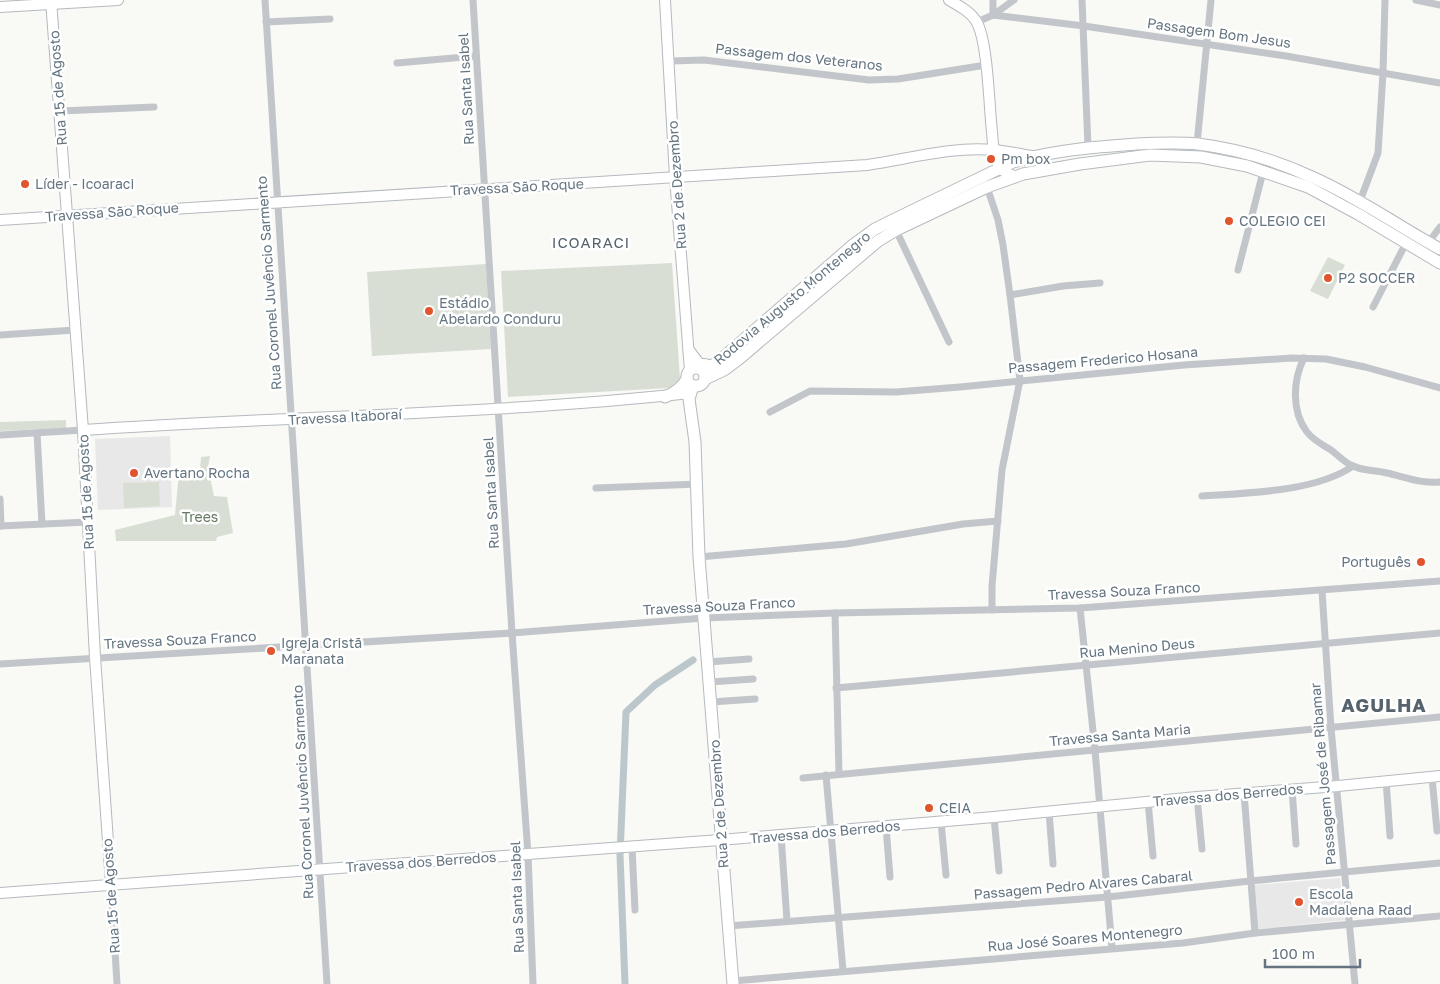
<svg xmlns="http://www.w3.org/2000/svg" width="1440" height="984" font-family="'Golos Text',sans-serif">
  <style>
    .built { fill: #e7e8e7 }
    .green { fill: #d9ded5 }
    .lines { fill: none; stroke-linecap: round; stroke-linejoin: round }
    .canal { stroke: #bbc7cb; stroke-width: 7 }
    .secondary-casing { stroke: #b4babe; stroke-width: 12 }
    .primary-casing { stroke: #b5babe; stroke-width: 13 }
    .street { stroke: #c2c6ca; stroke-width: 7 }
    .secondary { stroke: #fff; stroke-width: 10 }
    .primary { stroke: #fff; stroke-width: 11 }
    .poi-dot { fill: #e1552e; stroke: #fff; stroke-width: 2 }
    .labels { text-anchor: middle; stroke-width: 5; stroke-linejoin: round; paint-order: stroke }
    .street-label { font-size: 14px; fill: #647581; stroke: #fff }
    .poi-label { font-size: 14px; fill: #647581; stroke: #fff; text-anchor: start }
    .park-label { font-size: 14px; fill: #677963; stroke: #fff }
    .neighbourhood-label { font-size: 15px; letter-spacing: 1px; fill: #56636c; stroke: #fff }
    .district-label { font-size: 19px; font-weight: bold; letter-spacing: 1px; fill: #56636c; stroke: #fff }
  </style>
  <rect width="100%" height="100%" fill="#f9f9f6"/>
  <g class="built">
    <path d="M170,436L172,507L98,510L95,439Z"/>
    <path d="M1340,878L1345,920L1257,929L1254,885Z"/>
  </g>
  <g class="green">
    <path d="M1328,257L1345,265L1328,299L1310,291Z"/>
    <path d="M672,263L680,379L669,388L508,397L501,271Z"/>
    <path d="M486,264L491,349L372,356L367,272Z"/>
    <path d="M66,420V428L0,431V422Z"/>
    <path d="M210,456L208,467L214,496L227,497L233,533L217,537L216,541H116L115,530L175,515L179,472L200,470L201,457Z"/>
    <path d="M159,482L160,506L124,508L123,483Z"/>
  </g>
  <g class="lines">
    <path class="canal" d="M625,984L620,855L626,712L655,685L693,660"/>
    <g class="secondary-casing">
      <g id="secondary">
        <path d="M51,0L83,430L95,657L111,884"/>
        <path d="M665,0L675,177L690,370"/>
        <path d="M949,0C959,6 970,11 976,21C988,40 989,106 992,132C993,144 993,158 1001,169C1005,173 1009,174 1014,176"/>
        <path d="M0,7L118,0"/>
        <path d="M0,220L867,165C909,159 951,146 994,150C1007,151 1019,154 1032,156"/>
        <path d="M83,430C285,416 488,415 690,393"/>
        <path d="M0,893L720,840L994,817L1197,797L1338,786L1440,776"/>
      </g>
    </g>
    <g class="primary-casing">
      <g id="primary">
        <path d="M689,351L699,364L707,365"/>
        <circle cx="696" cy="377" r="9"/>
        <path d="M703,370L718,362L853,245L875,229L893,220L1013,162C1054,150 1095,147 1137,144C1157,143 1178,142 1198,144C1237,149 1278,161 1314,178C1359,198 1398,226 1440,249"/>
        <path d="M705,379L724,370L740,358L878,241L896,230L987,187L1023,174L1080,164L1150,155L1201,157L1247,166L1308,187L1358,214L1440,263"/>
        <path d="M693,386L689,399L695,442L699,557L733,984"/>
        <path d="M665,397C675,393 682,388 687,379"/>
      </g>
    </g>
    <g class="street">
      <path d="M265,0L327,984"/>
      <path d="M473,0L512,633L528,854L533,984"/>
      <path d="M993,0V15"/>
      <path d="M1082,0L1088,147"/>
      <path d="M1416,0L1440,5"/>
      <path d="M993,15L1084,26L1286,56L1440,83"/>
      <path d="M266,22L330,19"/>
      <path d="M977,22L993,15L1014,0"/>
      <path d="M670,61L704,60L869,80L898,79L986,65"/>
      <path d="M397,63L476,56"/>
      <path d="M60,111L154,107"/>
      <path d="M1197,144L1211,0"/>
      <path d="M987,187L998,220L1003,245L1010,295L1020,380L1002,470L992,586V610"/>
      <path d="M1360,201L1378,153L1383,73L1385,0"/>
      <path d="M896,230L949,342"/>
      <path d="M1428,243L1440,227"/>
      <path d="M1238,270L1263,172"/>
      <path d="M1010,295L1063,286L1100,283"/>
      <path d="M1373,307L1406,243"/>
      <path d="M0,335L75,330"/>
      <path d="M1304,358C1293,380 1291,411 1307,432C1313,440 1323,445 1331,450C1338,455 1345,463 1353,466C1363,471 1376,470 1387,473C1405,477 1422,484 1440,482"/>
      <path d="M770,412L810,391L896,392L960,387L1184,365L1292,358L1326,359L1365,367L1440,388"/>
      <path d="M37,433L42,524"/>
      <path d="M0,435L83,430"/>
      <path d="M596,488L699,484"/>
      <path d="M1202,496C1246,493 1316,492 1353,466"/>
      <path d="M0,499L1,526"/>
      <path d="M0,526L88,522"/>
      <path d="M699,557L846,544L963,524L998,521"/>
      <path d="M1322,591L1331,728L1355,984"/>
      <path d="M1080,608L1095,750L1112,948"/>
      <path d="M835,613L839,774"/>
      <path d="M708,662L749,659"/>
      <path d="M0,664L512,633L704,618L835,613L1080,608L1440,581"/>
      <path d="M710,682L753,679"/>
      <path d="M836,688L1440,633"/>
      <path d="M711,702L755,699"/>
      <path d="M826,775L843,971"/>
      <path d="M1432,777L1437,831"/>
      <path d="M803,778L1440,717"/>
      <path d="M1386,780L1390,836"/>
      <path d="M1292,789L1296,844"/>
      <path d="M1244,793L1255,933"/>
      <path d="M1197,797L1202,849"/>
      <path d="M1148,801L1153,856"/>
      <path d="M1049,811L1053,864"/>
      <path d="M994,817L999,871"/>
      <path d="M941,822L946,875"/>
      <path d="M886,827L890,877"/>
      <path d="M781,835L787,921"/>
      <path d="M632,847L635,910"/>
      <path d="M111,884L117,984"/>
      <path d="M728,926L1108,897L1250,881L1440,863"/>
      <path d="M733,981L1183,943L1255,933L1440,916"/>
    </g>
    <use href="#secondary" class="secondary"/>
    <use href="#primary" class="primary"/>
  </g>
  <g class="poi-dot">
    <circle cx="991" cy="159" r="5"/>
    <circle cx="25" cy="184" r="5"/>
    <circle cx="1229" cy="221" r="5"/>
    <circle cx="1328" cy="278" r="5"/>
    <circle cx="429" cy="311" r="5"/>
    <circle cx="134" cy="473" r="5"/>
    <circle cx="1421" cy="562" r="5"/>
    <circle cx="271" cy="651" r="5"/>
    <circle cx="929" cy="808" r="5"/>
    <circle cx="1299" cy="902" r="5"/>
  </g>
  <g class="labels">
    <g class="street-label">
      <text transform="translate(1219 33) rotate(8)" y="5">Passagem Bom Jesus</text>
      <text transform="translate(799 57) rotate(6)" y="5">Passagem dos Veteranos</text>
      <text transform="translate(58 88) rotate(-94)" y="5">Rua 15 de Agosto</text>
      <text transform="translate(466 89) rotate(-93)" y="5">Rua Santa Isabel</text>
      <text transform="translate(677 185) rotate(-94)" y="5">Rua 2 de Dezembro</text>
      <text transform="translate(517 187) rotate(-3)" y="5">Travessa São Roque</text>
      <text transform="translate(112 212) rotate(-4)" y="5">Travessa São Roque</text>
      <text transform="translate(269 283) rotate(-94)" y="5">Rua Coronel Juvêncio Sarmento</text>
      <text transform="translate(792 298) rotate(-40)" y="5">Rodovia Augusto Montenegro</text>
      <text transform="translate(1103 360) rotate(-5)" y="5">Passagem Frederico Hosana</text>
      <text transform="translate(345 417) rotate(-3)" y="5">Travessa Itaboraí</text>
      <text transform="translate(86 492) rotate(-93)" y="5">Rua 15 de Agosto</text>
      <text transform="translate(491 493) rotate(-93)" y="5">Rua Santa Isabel</text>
      <text transform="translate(1124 591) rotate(-3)" y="5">Travessa Souza Franco</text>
      <text transform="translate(719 606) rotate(-3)" y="5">Travessa Souza Franco</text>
      <text transform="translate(180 640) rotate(-3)" y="5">Travessa Souza Franco</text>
      <text transform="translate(1137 648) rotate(-5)" y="5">Rua Menino Deus</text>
      <text transform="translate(1120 735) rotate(-5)" y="5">Travessa Santa Maria</text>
      <text transform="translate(1323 774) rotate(-95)" y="5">Passagem José de Ribamar</text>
      <text transform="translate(303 792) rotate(-93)" y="5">Rua Coronel Juvêncio Sarmento</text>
      <text transform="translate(1228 795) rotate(-5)" y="5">Travessa dos Berredos</text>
      <text transform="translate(719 804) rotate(-94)" y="5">Rua 2 de Dezembro</text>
      <text transform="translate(825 832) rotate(-5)" y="5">Travessa dos Berredos</text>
      <text transform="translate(421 862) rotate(-4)" y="5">Travessa dos Berredos</text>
      <text transform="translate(1083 885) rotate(-5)" y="5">Passagem Pedro Alvares Cabaral</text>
      <text transform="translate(111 896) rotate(-94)" y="5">Rua 15 de Agosto</text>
      <text transform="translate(517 897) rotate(-92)" y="5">Rua Santa Isabel</text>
      <text transform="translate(1085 938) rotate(-5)" y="5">Rua José Soares Montenegro</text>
    </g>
    <g class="poi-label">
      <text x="1001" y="164">Pm box</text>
      <text x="35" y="189">Líder - Icoaraci</text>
      <text x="1239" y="226">COLEGIO CEI</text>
      <text x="1338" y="283">P2 SOCCER</text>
      <text x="439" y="308">Estádio<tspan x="439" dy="16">Abelardo Conduru</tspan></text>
      <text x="144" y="478">Avertano Rocha</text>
      <text x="1411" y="567" text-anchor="end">Português</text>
      <text x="281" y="648">Igreja Cristã<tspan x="281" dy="16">Maranata</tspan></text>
      <text x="939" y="813">CEIA</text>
      <text x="1309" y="899">Escola<tspan x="1309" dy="16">Madalena Raad</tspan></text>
    </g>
    <g class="park-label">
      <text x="200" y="522">Trees</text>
    </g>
    <g class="neighbourhood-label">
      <text x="591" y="248">ICOARACI</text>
    </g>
    <g class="district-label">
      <text x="1384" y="712">AGULHA</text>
    </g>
  </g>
  <path d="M1265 959v8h95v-8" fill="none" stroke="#647581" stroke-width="2.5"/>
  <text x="1272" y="959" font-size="15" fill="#647581" stroke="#ffffff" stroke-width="4" paint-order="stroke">100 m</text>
</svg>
